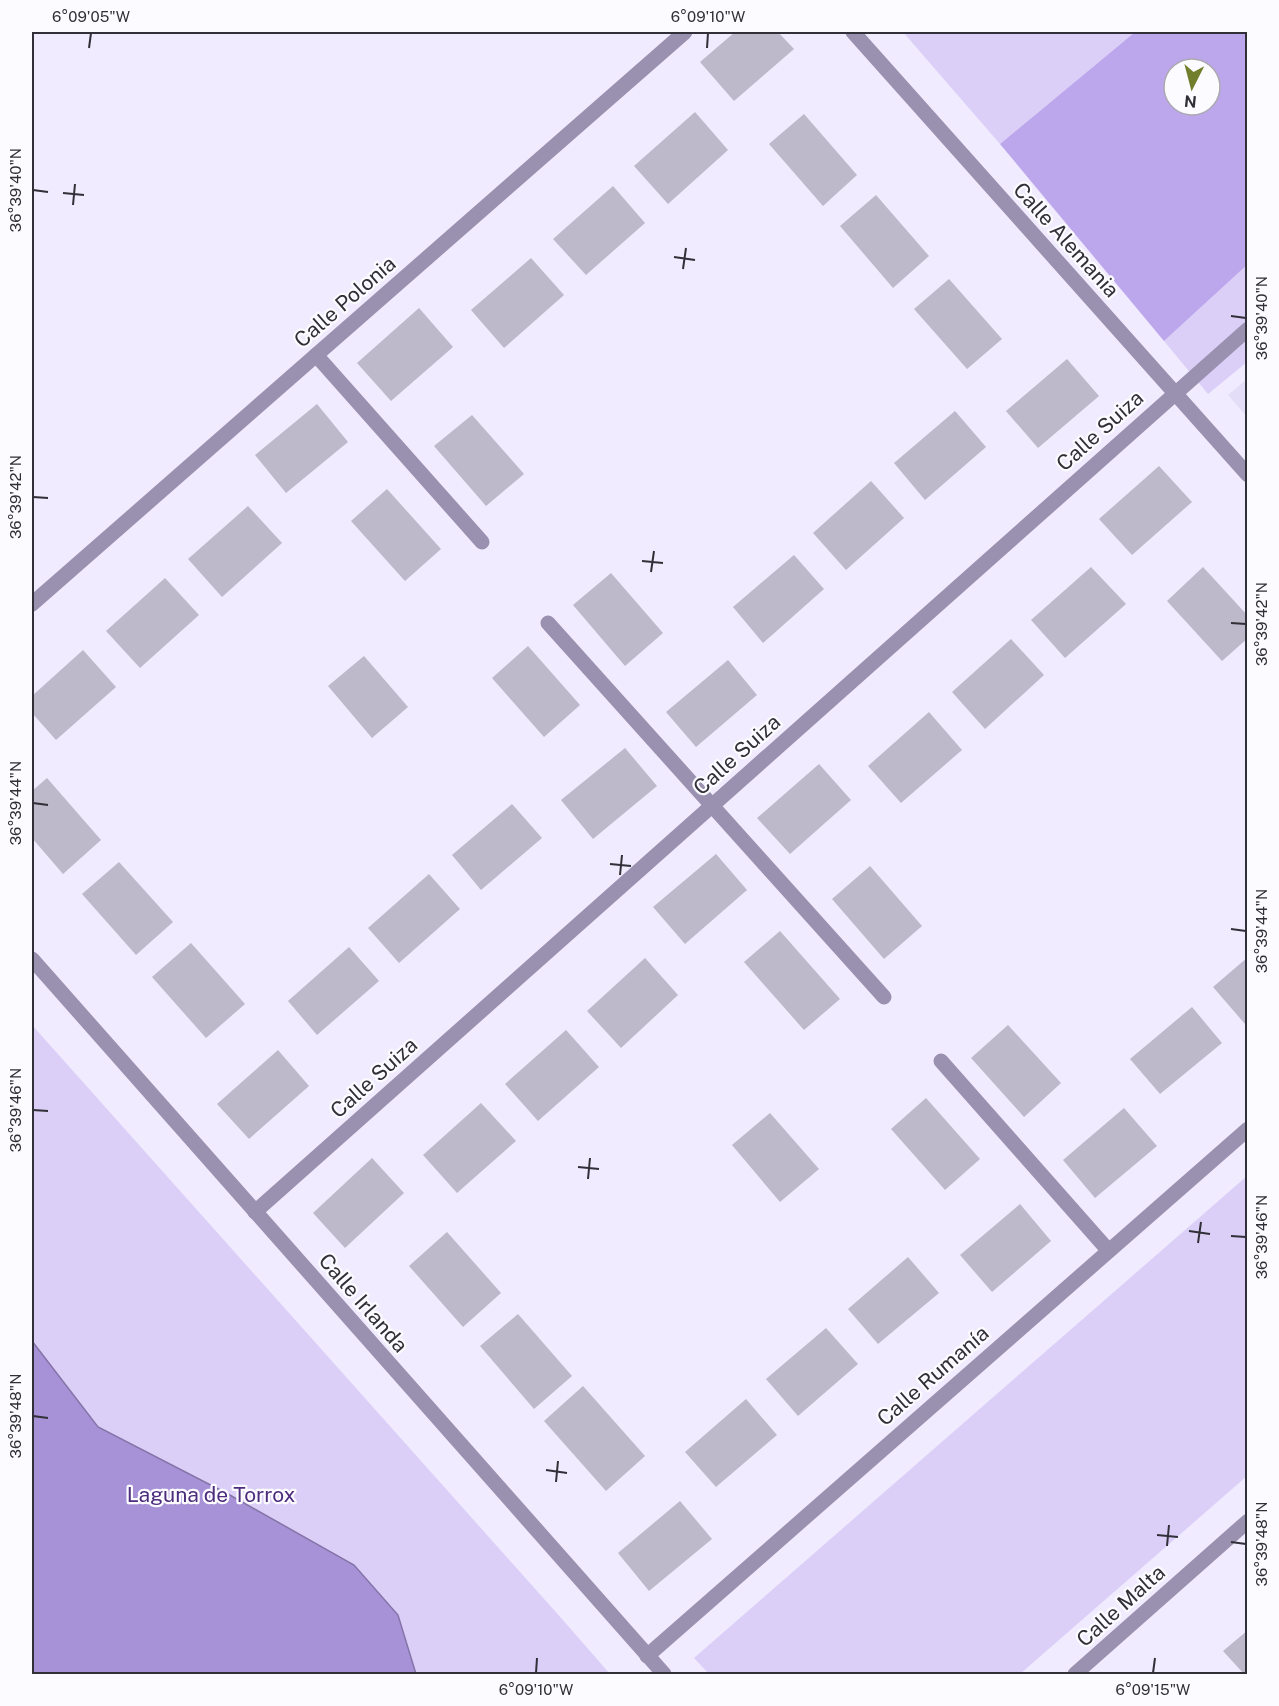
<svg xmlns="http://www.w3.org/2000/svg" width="1279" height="1706" font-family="'Public Sans',sans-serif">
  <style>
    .built { fill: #e4ddf7 }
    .green { fill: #dbcff8 }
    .forest { fill: #bca6ec; fill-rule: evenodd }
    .water { fill: #a892d7; stroke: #8474a7; stroke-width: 1.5 }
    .building { fill: #bdb8ca }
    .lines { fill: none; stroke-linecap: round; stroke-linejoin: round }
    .minor { stroke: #9a91b0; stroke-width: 15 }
    .ticks { fill: none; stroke: #312f37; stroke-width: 2 }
    .labels { text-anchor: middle; stroke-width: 4.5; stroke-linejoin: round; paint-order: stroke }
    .street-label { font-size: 21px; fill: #312f37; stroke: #fcfbff }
    .park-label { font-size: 21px; fill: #4c2c7d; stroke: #fcfbff }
    .neatline { fill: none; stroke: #312f37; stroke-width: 2 }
    .ticks-label { font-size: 15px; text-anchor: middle; fill: #312f37 }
  </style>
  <rect width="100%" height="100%" fill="#f0ebfe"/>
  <path class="built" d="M1247,379V417L1228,395Z"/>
  <g class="green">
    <path d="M903,32H1135L1000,144Z"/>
    <path d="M1247,265V362L1208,394L1164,341Z"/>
    <path d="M32,1025L562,1619L610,1674H32Z"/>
    <path d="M1247,1176V1476L1020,1674H709L694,1658Z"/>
  </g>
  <path class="forest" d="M1135,32H1247V265L1164,341L1000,144ZM1174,69H1210V105H1174Z"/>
  <path class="water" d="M32,1341L98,1427L228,1494L354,1565L398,1615L416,1674H32Z"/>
  <g class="building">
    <path d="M735,32H778L794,49L734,101L700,62Z"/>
    <path d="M695,112L728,150L668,204L634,166Z"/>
    <path d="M804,114L857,175L823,206L769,144Z"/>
    <path d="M613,186L645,223L586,275L553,239Z"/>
    <path d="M876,195L929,256L893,288L840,226Z"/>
    <path d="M531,258L564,295L504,348L471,310Z"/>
    <path d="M949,279L1002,339L967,369L914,309Z"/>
    <path d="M419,308L453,347L391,401L357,363Z"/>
    <path d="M1067,359L1099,396L1038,448L1006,411Z"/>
    <path d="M317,404L348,442L286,493L255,455Z"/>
    <path d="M955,411L986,447L925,500L894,463Z"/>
    <path d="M472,415L524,474L486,506L434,446Z"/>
    <path d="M1159,466L1192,502L1132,555L1099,519Z"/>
    <path d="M871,481L904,518L846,570L813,533Z"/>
    <path d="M387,489L441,549L405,581L351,521Z"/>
    <path d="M248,506L282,543L222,597L188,559Z"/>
    <path d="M794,555L824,589L763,643L733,607Z"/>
    <path d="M1091,567L1126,604L1065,658L1031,620Z"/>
    <path d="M1203,567L1248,616V638L1222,661L1167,601Z"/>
    <path d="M611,573L663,633L625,666L573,605Z"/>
    <path d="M165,578L199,615L140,668L106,631Z"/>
    <path d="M1011,639L1044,675L985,729L952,692Z"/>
    <path d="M528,646L580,705L544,737L492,678Z"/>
    <path d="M83,650L116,687L56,740L32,713V696Z"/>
    <path d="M364,656L408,707L372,738L328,686Z"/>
    <path d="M728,660L757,695L696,747L666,712Z"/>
    <path d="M929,712L962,750L901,803L868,766Z"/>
    <path d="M625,748L657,786L593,839L561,800Z"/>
    <path d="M819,764L851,800L790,854L757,818Z"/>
    <path d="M47,778L101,840L63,874L32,838V791Z"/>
    <path d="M512,804L542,838L481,890L452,855Z"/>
    <path d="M716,854L747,890L685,944L653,907Z"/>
    <path d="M119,862L173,922L136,955L82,894Z"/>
    <path d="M870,866L922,926L884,959L832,899Z"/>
    <path d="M429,874L460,909L399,963L368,928Z"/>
    <path d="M780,931L840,999L804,1030L744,962Z"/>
    <path d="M191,943L245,1004L206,1038L152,977Z"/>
    <path d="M349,947L379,981L317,1035L288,1001Z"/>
    <path d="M1248,957V1022L1245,1024L1213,987Z"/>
    <path d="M645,958L678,995L621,1048L587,1011Z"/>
    <path d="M1192,1007L1222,1043L1160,1094L1130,1059Z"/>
    <path d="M1008,1025L1061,1083L1024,1117L971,1058Z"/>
    <path d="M566,1030L599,1067L538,1121L505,1084Z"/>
    <path d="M278,1050L309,1086L249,1139L217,1104Z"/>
    <path d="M926,1098L980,1159L945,1190L891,1129Z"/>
    <path d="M481,1103L516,1141L457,1193L423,1155Z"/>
    <path d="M1124,1108L1157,1146L1095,1198L1063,1160Z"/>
    <path d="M770,1113L819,1169L780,1202L732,1145Z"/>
    <path d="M372,1158L404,1193L345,1248L313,1213Z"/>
    <path d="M1020,1204L1051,1241L992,1292L960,1255Z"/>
    <path d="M447,1232L501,1293L463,1327L409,1266Z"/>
    <path d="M908,1257L939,1293L878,1344L848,1309Z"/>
    <path d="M518,1314L572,1376L534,1409L480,1346Z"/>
    <path d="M826,1328L858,1364L798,1416L766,1379Z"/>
    <path d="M583,1386L645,1456L606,1491L544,1421Z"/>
    <path d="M746,1399L777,1435L716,1487L685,1452Z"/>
    <path d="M680,1501L712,1539L649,1591L618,1553Z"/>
    <path d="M1248,1630V1674H1244L1223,1651Z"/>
  </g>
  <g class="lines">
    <g class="minor">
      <path d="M853,32L1248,475"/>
      <path d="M316,355L482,542"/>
      <path d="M32,604L685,32"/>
      <path d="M548,623L884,997"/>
      <path d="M32,959L664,1674"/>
      <path d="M941,1061L1108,1250"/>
      <path d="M255,1212L1248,329"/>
      <path d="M647,1656L1248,1129"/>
      <path d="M1075,1674L1248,1521"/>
    </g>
  </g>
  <path class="ticks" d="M89,48L91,33M707,48L708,33M33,190L48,192M63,193L84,195M73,205L75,184M674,257L695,260M683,269L686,248M1231,316L1246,318M33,497L48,498M642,561L663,563M651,572L654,551M1231,623L1246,624M33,803L48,805M610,864L631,866M620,875L622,855M1231,929L1246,931M33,1110L48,1111M578,1167L599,1169M588,1179L590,1158M1189,1231L1210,1234M1231,1236L1246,1237M1198,1243L1201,1222M33,1416L48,1418M546,1470L567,1473M556,1482L558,1461M1157,1535L1178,1537M1231,1542L1246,1544M1167,1546L1169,1525M536,1673L537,1658M1153,1673L1155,1658"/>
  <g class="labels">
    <g class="street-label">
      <text transform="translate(1066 240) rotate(48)" y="7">Calle Alemania</text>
      <text transform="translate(345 302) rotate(-41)" y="7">Calle Polonia</text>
      <text transform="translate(1100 431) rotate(-42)" y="7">Calle Suiza</text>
      <text transform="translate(737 755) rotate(-42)" y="7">Calle Suiza</text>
      <text transform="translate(374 1078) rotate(-42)" y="7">Calle Suiza</text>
      <text transform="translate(363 1303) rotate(49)" y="7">Calle Irlanda</text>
      <text transform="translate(933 1376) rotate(-41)" y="7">Calle Rumanía</text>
      <text transform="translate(1121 1606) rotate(-42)" y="7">Calle Malta</text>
    </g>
    <g class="park-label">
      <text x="211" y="1502">Laguna de Torrox</text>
    </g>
  </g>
  <rect width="1279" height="1706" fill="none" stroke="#fcfbff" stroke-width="66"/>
  <g transform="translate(1192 87) rotate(186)"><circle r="28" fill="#fcfbff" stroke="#aba9af" stroke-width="1.5"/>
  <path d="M0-4.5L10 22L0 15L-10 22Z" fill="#717f2c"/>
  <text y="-9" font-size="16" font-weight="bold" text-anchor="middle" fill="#312f37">N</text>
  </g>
  <rect x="33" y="33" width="1213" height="1640" class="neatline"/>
  <g class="ticks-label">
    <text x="91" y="22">6°09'05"W</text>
    <text x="708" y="22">6°09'10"W</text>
    <text transform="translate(16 190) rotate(-90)" y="5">36°39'40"N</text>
    <text transform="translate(1262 318) rotate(-90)" y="5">36°39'40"N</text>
    <text transform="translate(16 497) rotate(-90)" y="5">36°39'42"N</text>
    <text transform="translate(1262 624) rotate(-90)" y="5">36°39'42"N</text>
    <text transform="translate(16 803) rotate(-90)" y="5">36°39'44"N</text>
    <text transform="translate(1262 931) rotate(-90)" y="5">36°39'44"N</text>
    <text transform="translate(16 1110) rotate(-90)" y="5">36°39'46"N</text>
    <text transform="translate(1262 1237) rotate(-90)" y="5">36°39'46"N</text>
    <text transform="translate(16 1416) rotate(-90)" y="5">36°39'48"N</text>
    <text transform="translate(1262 1544) rotate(-90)" y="5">36°39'48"N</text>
    <text x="536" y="1695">6°09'10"W</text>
    <text x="1153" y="1695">6°09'15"W</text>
  </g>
</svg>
